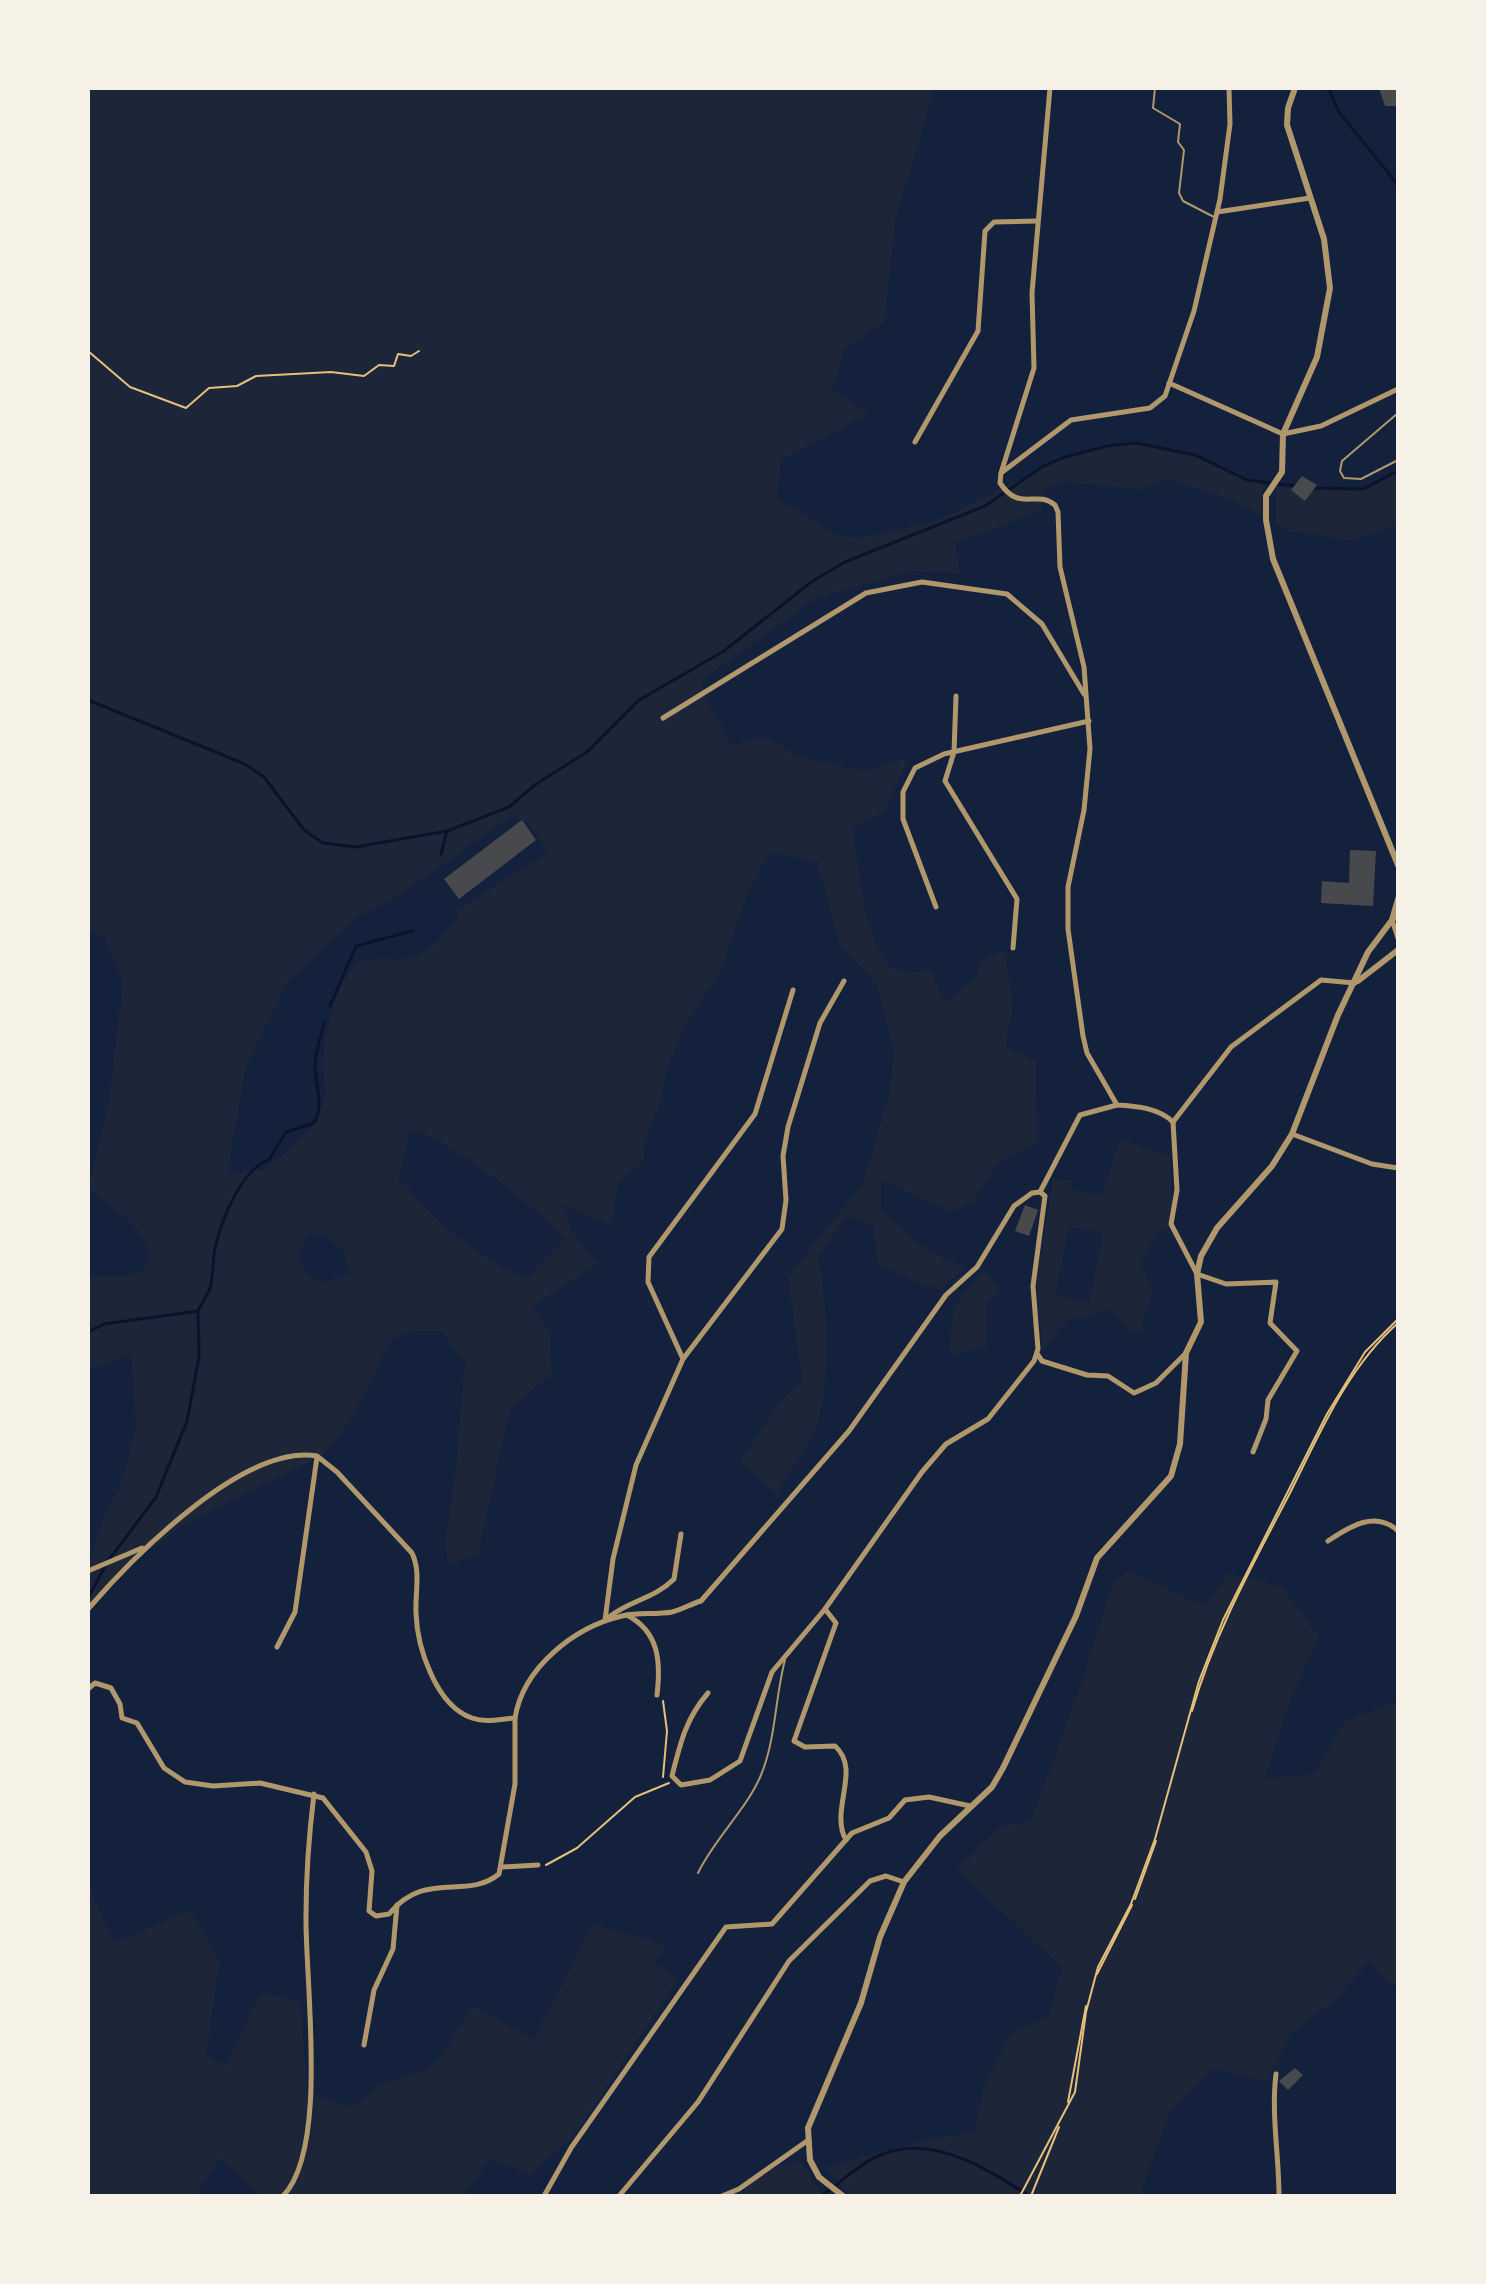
<svg xmlns="http://www.w3.org/2000/svg" width="1486" height="2284" font-family="'Nunito Sans',sans-serif">
  <style>
    .green { fill: #1d2539; fill-rule: evenodd }
    .lines { fill: none; stroke-linecap: round; stroke-linejoin: round }
    .stream { stroke: #0b132b; stroke-width: 3 }
    .building { fill: #48494c }
    .path { stroke: #e5c07b; stroke-width: 2 }
    .service { stroke: #b1986c; stroke-width: 2 }
    .minor { stroke: #b1986c; stroke-width: 5 }
    .tertiary { stroke: #b1986c; stroke-width: 6 }
  </style>
  <rect width="100%" height="100%" fill="#14213d"/>
  <g class="green">
    <path d="M88,88H935L896,217L884,322L845,348L832,390L869,414L781,460L777,498L836,535L861,538L935,521L1060,460L1111,445L1144,443L1192,454L1263,485L1262,516L1230,499L1168,479L1140,490L1061,481L1045,489L1041,511L955,543L960,573L912,571L818,597L701,681L710,707L732,745L762,737L780,744L793,755L866,772L909,757L884,812L853,827C858,860 864,959 899,971C910,975 919,972 930,970L945,1003L976,977L981,960L1004,950L1013,1005L1006,1047L1036,1061L1037,1143L999,1162L973,1202L951,1212L881,1180V1209C907,1235 929,1255 965,1266L942,1289C919,1286 900,1273 878,1265L873,1225L847,1216L818,1258C828,1297 830,1379 819,1418C812,1443 790,1471 777,1494L740,1461L782,1399L802,1381L788,1276L863,1184L890,1090L894,1048L876,984L840,945L817,862L769,852L748,893L722,968L686,1024L667,1068L661,1101L645,1138L644,1161L619,1181L611,1225L563,1205L570,1229L597,1264L533,1306L550,1333L552,1374L510,1409L478,1555L448,1565L445,1542L455,1476L465,1363L441,1331H415L392,1339C370,1379 354,1427 318,1458L184,1524L157,1545L128,1562L88,1606V1568L104,1516L120,1487L136,1426L131,1354L88,1369V1276C103,1274 126,1279 139,1272C176,1251 105,1200 88,1188L109,1100L123,983L104,936L88,933ZM513,815L529,824L548,852L456,911L457,918C447,933 430,952 412,957C394,963 367,952 354,967C332,991 325,1034 323,1065C323,1076 327,1090 324,1101C317,1131 285,1150 266,1170L227,1174L246,1067L288,981L356,918L402,894ZM410,1130C446,1135 538,1210 565,1238L526,1279C470,1252 439,1224 399,1178ZM309,1233L325,1235L346,1254L348,1274L323,1282L308,1275L297,1256Z"/>
    <path d="M1398,471V525L1350,540L1289,531L1276,523V487L1363,489Z"/>
    <path d="M1120,1139L1170,1156L1172,1202L1167,1230L1159,1229L1140,1263L1153,1291L1140,1332L1129,1330L1110,1310L1065,1322L1043,1352L1036,1286L1053,1179L1072,1181V1190L1102,1195ZM1069,1226L1103,1233L1089,1303L1055,1296Z"/>
    <path d="M984,1269L999,1291L987,1302L986,1346L949,1356L953,1309Z"/>
    <path d="M1129,1570L1204,1607L1229,1573L1282,1587L1319,1636L1288,1705L1265,1778L1313,1774L1346,1721L1398,1701V1984L1390,1986L1369,1961L1331,2004L1291,2033L1266,2082L1213,2068L1169,2112L1140,2196H851L825,2167L930,2139L974,2132L984,2086L1011,2034L1049,2016L1062,1968L957,1869L1001,1826L1031,1821L1084,1676L1112,1585Z"/>
    <path d="M88,1885L114,1943L190,1910L220,1961L206,2054L226,2066L260,1993L300,2001L307,2091L352,2108L380,2085L425,2070L438,2061L473,2006L534,2040L592,1923L666,1946L654,1962L678,1980L575,2135L530,2175L490,2158L463,2196H260L221,2158L195,2196H88Z"/>
    <path d="M800,2161L824,2196H735L778,2165L785,2167Z"/>
  </g>
  <g class="lines">
    <g class="stream">
      <path d="M1328,88L1339,112L1398,185"/>
      <path d="M1314,488L1363,489L1398,471"/>
      <path d="M88,700L245,764L264,777L304,830L323,843L356,847L447,831L509,807L536,784L587,752L639,700L724,651L811,582L845,562L985,506L1042,467L1062,458L1107,446L1136,443L1195,455L1247,480L1295,486"/>
      <path d="M441,854L447,831"/>
      <path d="M330,1006L356,946L412,931"/>
      <path d="M88,1332L104,1324L198,1311C201,1304 207,1296 210,1288C214,1274 212,1258 216,1244C223,1217 242,1169 269,1160L286,1132L314,1123C325,1103 315,1087 315,1067C315,1052 321,1037 324,1023"/>
      <path d="M88,1598L108,1561L156,1497L187,1421L199,1357L198,1311"/>
      <path d="M821,2196C840,2183 861,2162 883,2154C934,2134 989,2170 1029,2196"/>
    </g>
  </g>
  <g class="building">
    <path d="M1379,88H1398V106H1385Z"/>
    <path d="M1302,476L1317,485L1305,501L1291,490Z"/>
    <path d="M522,820L536,840L459,899L444,879Z"/>
    <path d="M1350,850L1376,851L1373,906L1321,903L1322,881L1349,883Z"/>
    <path d="M1025,1205L1038,1210L1029,1236L1015,1231Z"/>
    <path d="M1295,2068L1303,2075L1288,2090L1279,2081Z"/>
  </g>
  <g class="lines">
    <g class="path">
      <path d="M88,351L130,387L186,408L209,388L237,386L256,376L331,372L364,376L379,365L394,366L398,354L411,356L419,351"/>
      <path d="M1192,1711C1214,1634 1253,1564 1290,1493C1320,1433 1347,1368 1398,1323"/>
      <path d="M663,1777L667,1731L663,1701"/>
      <path d="M546,1865L577,1848L635,1797L669,1783"/>
      <path d="M1135,1899L1156,1841"/>
      <path d="M1097,1974L1132,1905"/>
      <path d="M1068,2102L1086,2006"/>
      <path d="M1020,2196L1075,2092L1086,2012L1098,1967L1131,1904L1155,1839L1199,1681L1223,1620L1327,1414L1365,1352L1398,1319"/>
      <path d="M1031,2196L1059,2127"/>
    </g>
    <g class="service">
      <path d="M1155,88L1153,108L1180,124L1178,142L1184,150L1179,193L1183,201L1214,217"/>
      <path d="M1398,413L1342,461L1340,471L1344,478L1361,479L1398,460"/>
      <path d="M698,1873C714,1839 747,1809 761,1775C776,1739 775,1697 785,1660"/>
    </g>
    <g class="minor">
      <path d="M1229,88L1230,124L1220,199L1194,311L1165,396L1150,408L1071,420L1001,473L1000,483C1020,513 1035,489 1055,505L1058,512L1060,567L1084,667L1090,749L1084,810L1068,887V929L1083,1036L1087,1053L1117,1105C1136,1106 1159,1108 1173,1122L1177,1190L1171,1224L1197,1274L1226,1284L1276,1282L1270,1323L1297,1351L1268,1400L1266,1419L1253,1452"/>
      <path d="M1217,212L1310,198"/>
      <path d="M1169,383L1283,434L1321,426L1398,389"/>
      <path d="M915,442L978,331L985,231L994,222L1038,221"/>
      <path d="M1001,473L1034,368L1032,293L1050,88"/>
      <path d="M956,696L954,752L945,781L1017,899L1013,948"/>
      <path d="M663,718L866,593L922,582L1007,594L1042,624L1084,694"/>
      <path d="M936,907L903,819V792L915,768L944,754L1089,721"/>
      <path d="M1398,916L1392,920L1398,938"/>
      <path d="M1173,1122L1231,1047L1321,980L1355,983"/>
      <path d="M1292,1134L1372,1164L1398,1168"/>
      <path d="M1040,1192L1080,1115L1117,1105"/>
      <path d="M1038,1355L1042,1361L1087,1375L1108,1376L1134,1393L1156,1383L1186,1353"/>
      <path d="M683,1359L648,1282L649,1257L755,1114L793,990"/>
      <path d="M1328,1541C1350,1526 1376,1510 1398,1531"/>
      <path d="M88,1571L142,1548"/>
      <path d="M88,1609C133,1557 243,1444 317,1456L337,1472L412,1553C421,1572 415,1592 416,1613C417,1647 436,1706 472,1718C486,1723 500,1719 515,1718C523,1668 574,1627 622,1616C638,1612 656,1615 672,1612C681,1610 691,1604 701,1601L849,1431L946,1295L977,1267L1014,1206L1032,1193L1040,1192"/>
      <path d="M825,1609L836,1623L794,1741L805,1747L835,1746C862,1770 829,1810 846,1840"/>
      <path d="M627,1615C659,1632 661,1661 657,1695"/>
      <path d="M609,1617C630,1600 654,1599 674,1579L681,1534"/>
      <path d="M605,1620L613,1559L636,1465L683,1359L782,1229L786,1200L783,1156L788,1127L820,1023L844,981"/>
      <path d="M277,1647L295,1612L317,1457"/>
      <path d="M88,1689L95,1683L111,1688L120,1704L122,1718L137,1723L164,1768L185,1782L213,1786L260,1783L323,1798L366,1852L372,1871L369,1911L376,1916L389,1914C426,1869 466,1901 499,1874L515,1784V1718"/>
      <path d="M708,1693C686,1718 680,1744 672,1776L681,1785L710,1780L740,1761L772,1672L825,1609L922,1472L946,1444L988,1419L1034,1361L1038,1349L1033,1286L1045,1196L1040,1192"/>
      <path d="M503,1867L538,1865"/>
      <path d="M364,2045L374,1990L393,1949L397,1905"/>
      <path d="M1276,2074C1271,2114 1279,2155 1279,2196"/>
      <path d="M283,2196C329,2149 305,1981 306,1916C306,1876 309,1834 314,1794"/>
      <path d="M544,2196L571,2148L726,1927L772,1924L852,1833L889,1818L905,1800L929,1797L970,1806"/>
      <path d="M619,2196L698,2102L789,1961L870,1881L886,1876L904,1882"/>
      <path d="M722,2196L739,2189L807,2141"/>
    </g>
    <g class="tertiary">
      <path d="M1295,88L1288,108L1287,125L1324,239L1330,288L1317,357L1283,434L1282,472L1266,496V520L1273,559L1398,865"/>
      <path d="M1358,981L1398,950"/>
      <path d="M843,2196L819,2177L810,2160L808,2128L861,2003L880,1937L904,1882L940,1836L992,1787L1003,1768L1076,1616L1097,1558L1171,1476L1180,1444L1186,1353L1201,1322L1197,1274L1201,1256L1217,1228L1272,1166L1292,1134L1338,1015L1368,952L1392,920L1398,899"/>
    </g>
  </g>
  <rect width="1486" height="2284" fill="none" stroke="#f6f1e7" stroke-width="180"/>
</svg>
